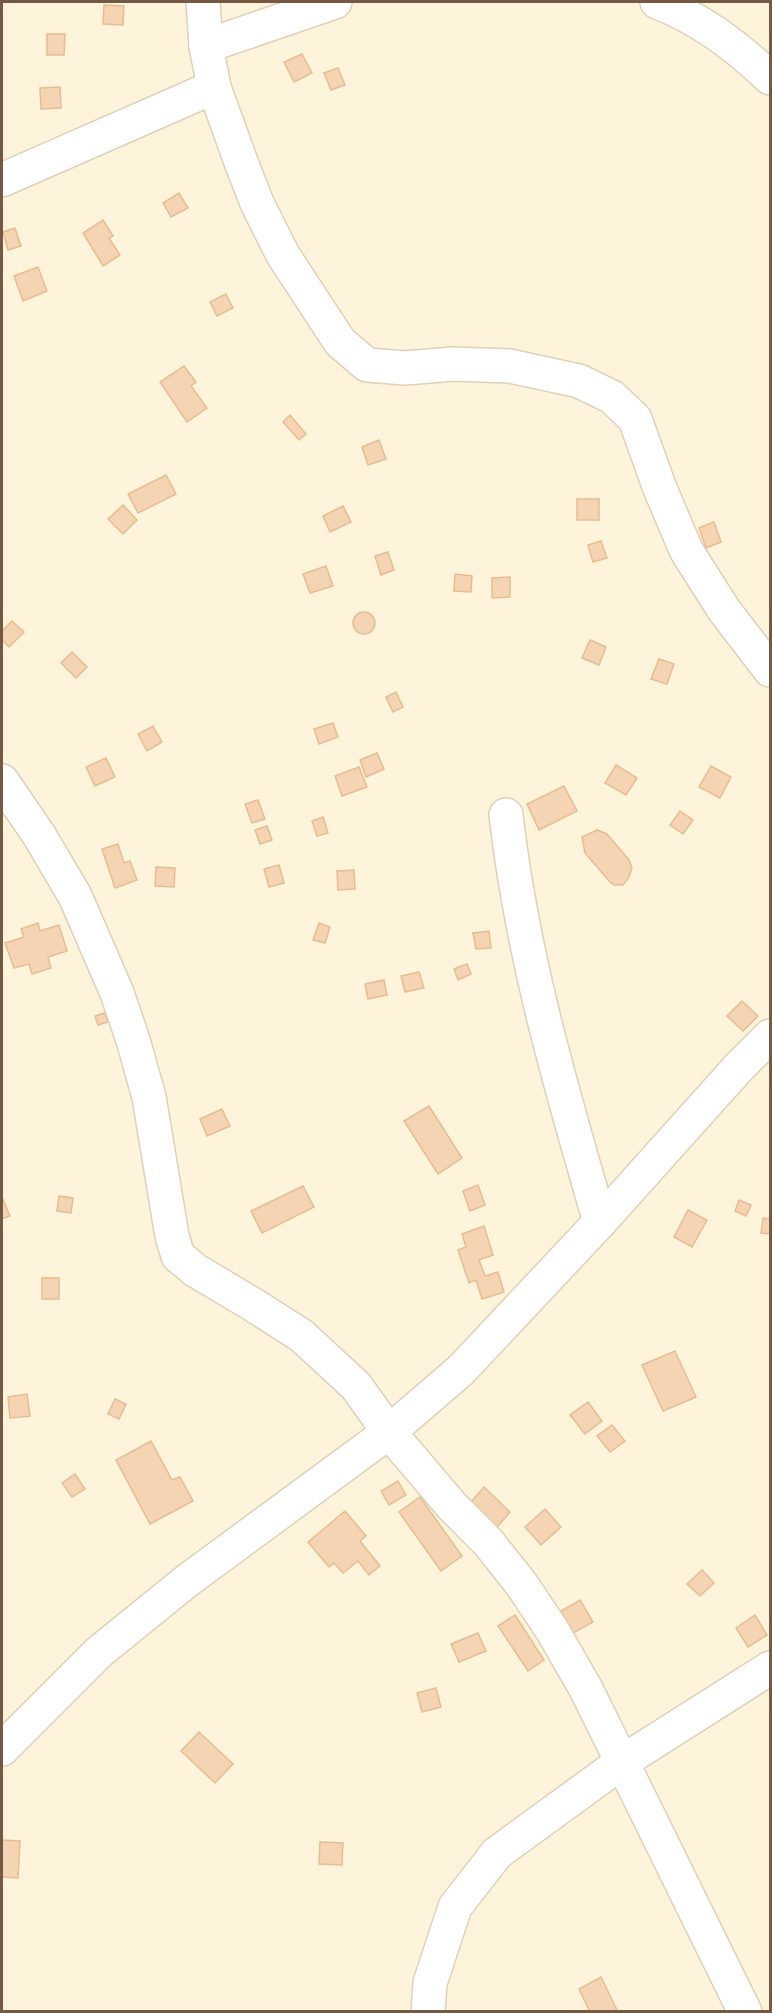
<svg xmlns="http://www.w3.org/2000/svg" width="772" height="2013" font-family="Rubik,sans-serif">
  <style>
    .building { fill: #f4d4b2; stroke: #e8bc92; stroke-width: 1.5 }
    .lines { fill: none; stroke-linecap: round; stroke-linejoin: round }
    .street-casing { stroke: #e1d0b9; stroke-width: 36 }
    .street { stroke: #fff; stroke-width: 33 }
  </style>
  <rect width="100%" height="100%" fill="#fef4dc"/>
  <g class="building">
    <path d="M104,5L124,6L123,25L103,24Z"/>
    <path d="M47,34H65L64,55H47Z"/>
    <path d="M302,54L312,73L294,82L284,62Z"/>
    <path d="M338,68L345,85L331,90L324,73Z"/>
    <path d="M60,87L61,108L41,109L40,88Z"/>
    <path d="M179,193L188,208L171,217L163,203Z"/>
    <path d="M103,220L113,236L109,238L120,255L103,266L83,233Z"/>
    <path d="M15,228L21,246L8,250L3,232Z"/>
    <path d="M38,267L47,291L23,301L14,276Z"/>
    <path d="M226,294L233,308L217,316L210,302Z"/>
    <path d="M184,366L196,382L191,386L207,408L187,422L160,382Z"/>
    <path d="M290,415L306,434L299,440L283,422Z"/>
    <path d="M379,440L386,459L368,465L362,447Z"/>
    <path d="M166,475L176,494L138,513L128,494Z"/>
    <rect x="577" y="499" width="22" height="21"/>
    <path d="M123,505L137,520L123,534L108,519Z"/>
    <path d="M343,506L351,522L330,532L323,516Z"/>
    <path d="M714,522L721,542L706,548L699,528Z"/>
    <path d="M601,541L607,558L593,562L588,545Z"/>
    <path d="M388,552L394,570L381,575L375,556Z"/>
    <path d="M326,566L333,586L310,593L303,574Z"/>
    <path d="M455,574L472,576L471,592L454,591Z"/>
    <path d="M510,577V597L492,598V578Z"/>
    <circle cx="364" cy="623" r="11"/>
    <path d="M12,621L24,632L9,647L2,640V631Z"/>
    <path d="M590,640L606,647L599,665L582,658Z"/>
    <path d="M72,652L87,667L76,678L61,663Z"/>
    <path d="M659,659L674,664L667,684L651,679Z"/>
    <path d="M396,692L403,707L393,712L386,697Z"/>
    <path d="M333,723L338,737L319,744L314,729Z"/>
    <path d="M153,726L162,742L147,751L138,734Z"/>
    <path d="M377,753L384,769L366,777L360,760Z"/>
    <path d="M106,758L115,777L95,786L86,767Z"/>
    <path d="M616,765L637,778L626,795L605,783Z"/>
    <path d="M711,766L731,777L720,798L699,787Z"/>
    <path d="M359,767L367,787L342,796L335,776Z"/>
    <path d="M564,786L577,811L539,830L527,804Z"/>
    <path d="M258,800L265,819L252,823L245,804Z"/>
    <path d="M680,811L693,820L683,834L670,825Z"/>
    <path d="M323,817L328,833L317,836L312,821Z"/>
    <path d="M267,826L272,840L260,844L255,830Z"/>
    <path d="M597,830L607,834L629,860L632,868L629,877L623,885H614L610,882L585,853L582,837Z"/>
    <path d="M118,844L124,863L130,861L137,880L115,888L102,849Z"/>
    <path d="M279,865L284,883L269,887L264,869Z"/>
    <path d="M156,867L175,868L174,887L155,886Z"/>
    <path d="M354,870L355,889L338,890L337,871Z"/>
    <path d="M38,923L40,931L59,925L67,951L48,957L51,968L32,974L29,964L14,968L5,943L24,937L21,929Z"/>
    <path d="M319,923L330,927L325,943L313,940Z"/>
    <path d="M489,931L491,948L476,949L473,933Z"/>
    <path d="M467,964L471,974L458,980L454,969Z"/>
    <path d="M419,972L424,988L405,992L401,976Z"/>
    <path d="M384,980L387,995L368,999L365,984Z"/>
    <path d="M742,1001L758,1016L743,1031L727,1016Z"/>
    <path d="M105,1013L108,1022L98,1025L95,1016Z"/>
    <path d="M429,1106L462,1158L438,1174L404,1121Z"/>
    <path d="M222,1109L230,1126L207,1136L200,1119Z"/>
    <path d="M478,1185L485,1205L470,1211L463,1191Z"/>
    <path d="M303,1186L314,1207L262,1233L251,1211Z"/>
    <path d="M59,1196L73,1198L71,1213L57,1211Z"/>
    <path d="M2,1197L10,1216L2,1219Z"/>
    <path d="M739,1200L751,1205L746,1216L735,1211Z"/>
    <path d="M688,1210L707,1220L692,1247L674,1237Z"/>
    <path d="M763,1218L770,1219V1234L761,1233Z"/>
    <path d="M484,1226L493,1255L479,1260L485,1276L498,1272L504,1292L482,1299L476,1280L469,1283L458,1250L466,1247L462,1234Z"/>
    <rect x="42" y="1278" width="17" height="21"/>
    <path d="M675,1351L696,1397L663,1411L642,1365Z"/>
    <path d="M27,1394L30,1416L10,1418L8,1397Z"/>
    <path d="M115,1399L126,1404L119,1419L108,1414Z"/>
    <path d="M588,1402L602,1421L585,1434L570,1415Z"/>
    <path d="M612,1425L625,1441L610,1452L597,1436Z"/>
    <path d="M151,1441L172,1480L180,1477L193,1501L150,1524L116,1460Z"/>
    <path d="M75,1474L85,1489L72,1497L62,1483Z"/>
    <path d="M398,1481L406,1495L389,1505L381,1491Z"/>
    <path d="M484,1487L510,1512L497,1527L471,1502Z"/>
    <path d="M420,1497L462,1556L441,1571L399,1512Z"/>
    <path d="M545,1509L561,1527L541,1545L525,1527Z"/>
    <path d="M345,1511L366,1536L360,1541L380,1566L369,1575L358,1561L343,1573L334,1563L329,1567L308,1542Z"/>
    <path d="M702,1570L714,1583L700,1596L687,1584Z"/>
    <path d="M580,1600L593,1622L573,1633L561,1611Z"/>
    <path d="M515,1615L544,1660L528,1671L498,1626Z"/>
    <path d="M755,1615L767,1635L748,1647L736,1628Z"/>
    <path d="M478,1633L486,1651L459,1662L451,1644Z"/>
    <path d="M436,1688L441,1707L422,1712L417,1693Z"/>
    <path d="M199,1732L233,1764L215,1783L181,1751Z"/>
    <path d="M2,1840L20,1841L18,1878L2,1877Z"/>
    <path d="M320,1842L343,1843L342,1865L319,1864Z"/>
    <path d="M601,1977L618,2012H590L579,1989Z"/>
  </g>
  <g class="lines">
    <g class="street-casing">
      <g id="street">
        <path d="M203,2L206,46L214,87L241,162L257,203L283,255L340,342L367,365L405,368L453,364L510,366L579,381L612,397L635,419L659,486L686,550L724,610L770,670"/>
        <path d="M657,2C699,18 738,47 770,78"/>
        <path d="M206,46L335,2"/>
        <path d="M2,180L214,87"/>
        <path d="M2,781L39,835L75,896L117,993L133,1040L149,1097L172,1236L178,1256L195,1270L252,1304L302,1336L356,1386L389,1432L452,1506L488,1542L522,1585L552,1630L586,1689L745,2012"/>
        <path d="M506,815C522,955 561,1088 600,1222"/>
        <path d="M2,1749L99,1652L188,1580L389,1432L461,1370L600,1222L739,1067L770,1036"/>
        <path d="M428,2012L430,1983L455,1907L497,1853L622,1762L770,1668"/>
      </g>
    </g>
    <use href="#street" class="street"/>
  </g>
  <rect width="772" height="2013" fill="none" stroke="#745a44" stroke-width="6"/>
</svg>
